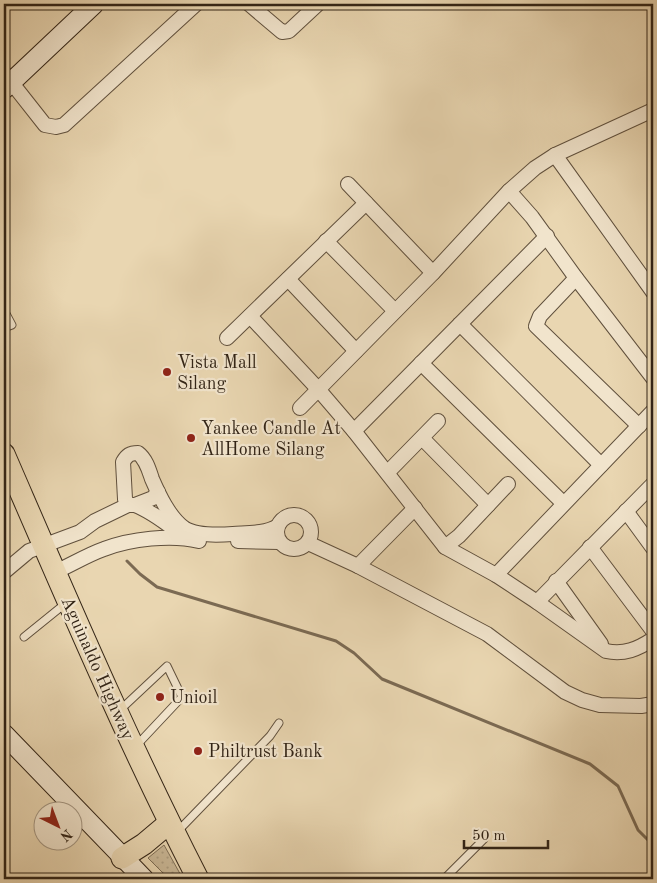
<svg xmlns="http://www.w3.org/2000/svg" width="657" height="883" font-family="'Old Standard TT',serif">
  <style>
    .park { fill: url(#park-dots); stroke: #7e6e56 }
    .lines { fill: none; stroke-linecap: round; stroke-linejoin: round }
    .stream { stroke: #7b6a53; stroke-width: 3 }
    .lane-casing { stroke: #60503d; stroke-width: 9 }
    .street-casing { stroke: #60503d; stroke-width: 16 }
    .secondary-casing { stroke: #322416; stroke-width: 21 }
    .primary-casing { stroke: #322416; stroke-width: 23 }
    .lane { stroke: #f1e4cc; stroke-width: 7 }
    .street { stroke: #f1e4cc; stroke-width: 14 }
    .secondary { stroke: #f1e4cc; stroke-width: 19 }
    .primary { stroke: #e9d6b1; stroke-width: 21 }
    .poi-dot { fill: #8f2418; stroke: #f1e4cc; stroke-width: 2 }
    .labels { text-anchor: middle; stroke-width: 4.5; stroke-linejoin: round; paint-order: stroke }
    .poi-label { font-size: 18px; fill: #322416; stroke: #f1e4cc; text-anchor: start }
    .street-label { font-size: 18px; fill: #322416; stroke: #f1e4cc }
  </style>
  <defs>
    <pattern id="park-dots" width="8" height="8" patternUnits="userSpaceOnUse" patternTransform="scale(1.25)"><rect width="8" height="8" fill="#cab897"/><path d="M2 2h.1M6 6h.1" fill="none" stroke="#ae9e81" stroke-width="1.8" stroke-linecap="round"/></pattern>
  </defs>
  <rect width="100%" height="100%" fill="#e9d6b1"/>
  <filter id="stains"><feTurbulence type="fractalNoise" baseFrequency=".004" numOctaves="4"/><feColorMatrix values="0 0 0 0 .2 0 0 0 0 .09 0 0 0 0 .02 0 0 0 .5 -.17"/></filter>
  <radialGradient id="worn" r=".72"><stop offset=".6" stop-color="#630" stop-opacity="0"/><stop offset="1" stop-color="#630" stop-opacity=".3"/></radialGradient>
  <path class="park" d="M164,845L183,879H169L148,858Z"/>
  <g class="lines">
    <path class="stream" d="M127,561L140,574L157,587L336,641L354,653L382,679L590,764L618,786L638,830L653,845"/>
    <g class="lane-casing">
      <g id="lane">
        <path d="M4,310L12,325L4,328"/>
        <path d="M24,637L66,603"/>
        <path d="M119,711L167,666L182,697L136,746"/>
        <path d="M177,832L270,736L279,723"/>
        <path d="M444,879L484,839"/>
      </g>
    </g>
    <g class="street-casing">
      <g id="street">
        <path d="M249,4L282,32L289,31L318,4"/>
        <path d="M4,73L45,125L56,127L64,125L196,4"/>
        <path d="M555,155L653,292"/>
        <path d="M348,184L433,273"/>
        <path d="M509,191L532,217L576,278L653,378"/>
        <path d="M326,241L395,311"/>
        <path d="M576,278L540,316L536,326L639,426"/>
        <path d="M288,279L356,351"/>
        <path d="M250,316L318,389L354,431L445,547L496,575L537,602L606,651C624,655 638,649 653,639"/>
        <path d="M460,324L601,465"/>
        <path d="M227,338L366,203"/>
        <path d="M421,363L563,503"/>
        <path d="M300,408L433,273L509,191L535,168L555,155L653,110"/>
        <path d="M354,431L547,236"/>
        <path d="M422,438L488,505"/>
        <path d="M388,472L438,421"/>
        <path d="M128,505L125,499L123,462C127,455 130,453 138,453C146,459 149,470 152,479C159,495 169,517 184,528C196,536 218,535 233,534C247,533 265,534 278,526"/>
        <path d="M135,505C153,512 167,524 182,535"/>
        <path d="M626,511L653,548"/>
        <circle cx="294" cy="532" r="17"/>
        <path d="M238,541L279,542"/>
        <path d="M308,543L358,566L487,634L565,692L582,700L600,705L641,706L653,704"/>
        <path d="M445,547L459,536L508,484"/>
        <path d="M590,547L653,631"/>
        <path d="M358,566L415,508"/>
        <path d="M4,572L29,551L80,532L95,521L128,505H135L153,498L158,492"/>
        <path d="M55,572C71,565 87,555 104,549C130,539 171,534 199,541"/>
        <path d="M496,575L653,411"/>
        <path d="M556,581L601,644"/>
        <path d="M537,602L653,484"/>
      </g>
    </g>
    <g class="secondary-casing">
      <g id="secondary">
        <path d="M4,89L94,4"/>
        <path d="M4,734L144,879"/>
      </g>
    </g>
    <g class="primary-casing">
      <g id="primary">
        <path d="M4,454C66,597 127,741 198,879"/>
        <path d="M122,858L144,844L169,823"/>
      </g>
    </g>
    <use href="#lane" class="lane"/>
    <use href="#street" class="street"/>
    <use href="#secondary" class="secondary"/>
    <use href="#primary" class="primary"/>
  </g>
  <g class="poi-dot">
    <circle cx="167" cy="372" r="5"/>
    <circle cx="191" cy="438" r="5"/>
    <circle cx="160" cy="697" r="5"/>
    <circle cx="198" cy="751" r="5"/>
  </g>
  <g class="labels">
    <g class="poi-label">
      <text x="177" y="368">Vista Mall<tspan x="177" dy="21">Silang</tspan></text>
      <text x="201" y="434">Yankee Candle At<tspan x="201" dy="21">AllHome Silang</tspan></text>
      <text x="170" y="703">Unioil</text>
      <text x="208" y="757">Philtrust Bank</text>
    </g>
    <g class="street-label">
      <text transform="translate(98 668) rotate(66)" y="6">Aguinaldo Highway</text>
    </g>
  </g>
  <rect width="657" height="883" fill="none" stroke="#e9d6b1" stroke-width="20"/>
  <rect x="5" y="5" width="647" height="873" fill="none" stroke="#322416" stroke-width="2.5"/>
  <rect x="10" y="10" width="637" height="863" fill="none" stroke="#322416"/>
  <g transform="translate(58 826) rotate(138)"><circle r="24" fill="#f1e4cc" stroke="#a59783"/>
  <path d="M0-4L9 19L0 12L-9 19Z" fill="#8f2418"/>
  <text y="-8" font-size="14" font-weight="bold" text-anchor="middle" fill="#322416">N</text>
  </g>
  <path d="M464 840v8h84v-8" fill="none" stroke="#322416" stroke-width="2.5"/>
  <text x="472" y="840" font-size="15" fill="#322416" stroke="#f1e4cc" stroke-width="4" paint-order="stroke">50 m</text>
  <rect width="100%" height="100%" filter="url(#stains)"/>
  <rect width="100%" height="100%" fill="url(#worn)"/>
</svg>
